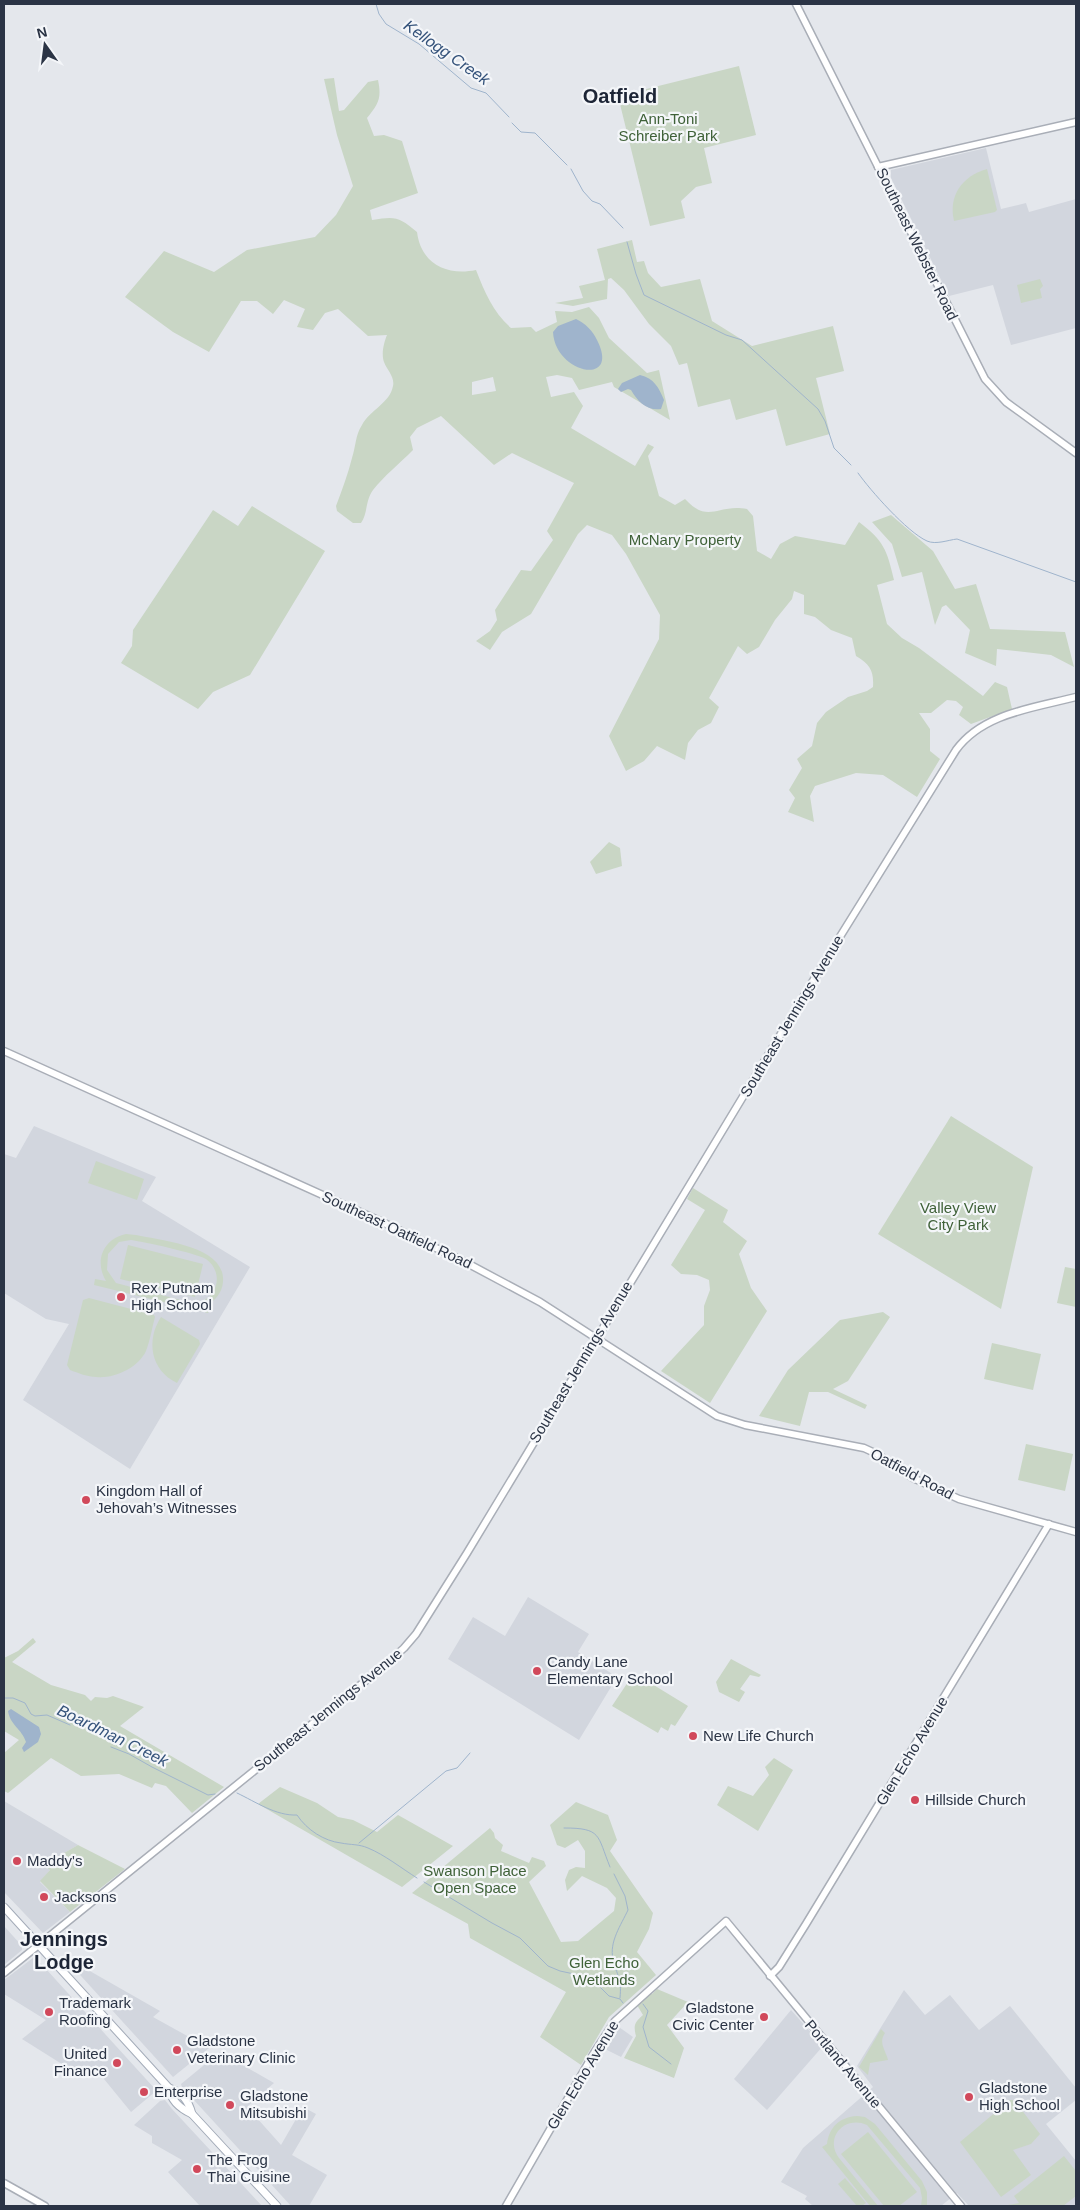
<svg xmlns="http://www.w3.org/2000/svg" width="1080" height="2210" font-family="Helvetica,sans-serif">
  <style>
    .built { fill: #d2d6de }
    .green { fill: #c9d6c5; fill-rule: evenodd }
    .water { fill: #9fb4cc }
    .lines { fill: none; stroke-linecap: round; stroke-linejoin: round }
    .stream { stroke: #9fb4cc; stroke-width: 1 }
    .secondary-casing { stroke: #a9aeb7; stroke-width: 9 }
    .primary-casing { stroke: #a3abb8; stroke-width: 9 }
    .secondary { stroke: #fff; stroke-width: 6 }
    .primary { stroke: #fff; stroke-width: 7 }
    .poi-dot { fill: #d1495b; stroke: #f4f6f9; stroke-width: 2 }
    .labels { text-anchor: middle; stroke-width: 4.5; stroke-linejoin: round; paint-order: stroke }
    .park-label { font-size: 15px; fill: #3f6138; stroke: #f4f6f9 }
    .street-label { font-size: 15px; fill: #2b3445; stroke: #f4f6f9 }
    .poi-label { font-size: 15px; fill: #2b3445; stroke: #f4f6f9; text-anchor: start }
    .water-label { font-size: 16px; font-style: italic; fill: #34527a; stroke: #f4f6f9 }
    .district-label { font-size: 20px; font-weight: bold; fill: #1d2536; stroke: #f4f6f9 }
  </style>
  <rect width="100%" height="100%" fill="#e4e7ec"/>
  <g class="built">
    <path d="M986,148L1001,209L1026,203L1029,212L1076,199V328L1011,345L993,285L949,296L891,178V170Z"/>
    <path d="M34,1126L156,1177L142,1201L250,1267L130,1469L23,1400L69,1324L46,1319L4,1293V1154L16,1158Z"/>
    <path d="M528,1597L589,1634L578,1652L617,1677L579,1740L448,1659L473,1617L505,1636Z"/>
    <path d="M4,1801L78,1845L43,1865L50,1870L40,1882L70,1912L43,1933L4,1892Z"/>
    <path d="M4,1926L22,1946V1950L4,1965Z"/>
    <path d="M33,1958H36L155,2089L156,2091L131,2112L104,2079L106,2076L96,2065L81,2076L22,2039L46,2020L4,1994V1980Z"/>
    <path d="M74,1962L160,2011L153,2017L209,2048L173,2077L71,1965Z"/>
    <path d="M904,1990L925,2015L950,1995L979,2030L1010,2006L1076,2088V2100L1046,2124L1076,2161V2204L1073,2206H969L957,2193L941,2206H813L805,2199L807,2196L781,2182L803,2148L873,2087L857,2066Z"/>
    <path d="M791,2010L823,2046L767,2110L734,2079Z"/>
    <path d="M616,2025L633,2037L621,2057L601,2047Z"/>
    <path d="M220,2052L274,2083L247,2107L281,2145L303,2107L316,2114L292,2155L327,2175L309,2206H291L182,2087L181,2084Z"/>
    <path d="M165,2100L172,2109L262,2206H200L168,2172L182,2160L152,2143V2136L134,2125L160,2101Z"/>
  </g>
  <g class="green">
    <path d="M739,66L756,135L704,148L712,183L696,187L681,201L685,218L650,226L618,96Z"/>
    <path d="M334,78L339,111L344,110L368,82L378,80C382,99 378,104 367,118L374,136L384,135L402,141L418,193L370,210L372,220C396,216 399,217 417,232C421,264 447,276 476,270C485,293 493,312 511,328L531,327L536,332L557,322L555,311L572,312L589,307L599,318L609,338L647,373L659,370L670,420L614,387L612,382L579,390L572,378L557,375L546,377L551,397L574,392L583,406L571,428L635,466L648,444L654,447L648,456L659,496L675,505L685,499C709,525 718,503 747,509L753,516L757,551L771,559L780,544L795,536L845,545L859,522C884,541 887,550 894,580L877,585L887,624L902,638L919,648L983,696L995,682L1007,687L1012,709L971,724L959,715L963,707L956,701L947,700L931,713H919L930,729V751L940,759L917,797L883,775L856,773L815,786L810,796L814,822L788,812L795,798L789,790L802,768L797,759L812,746L817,723L826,712L848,697L867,691L873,687C874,671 870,664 856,656L852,638L831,630L815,617L804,614V595L794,591L792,599L775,620L759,647L747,654L738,646L709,698L719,707L711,723L698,730L688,743L685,760L657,746L644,761L626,771L609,736L659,639L660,615L626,554L612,535L587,525L578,534L531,614L502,632L490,650L476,641L490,631L497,620L495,610L521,570L531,571L553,540L547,531L574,483L512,453L494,465L441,416L417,428L410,437L413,450C400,463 384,476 373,490C365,501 368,513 361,523H353L337,511L336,506C342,490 348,474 352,458C356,446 355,436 362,425C370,410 390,403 393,386C395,377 387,370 384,362C381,354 384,342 387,335L368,336L338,309L325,313L313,330L297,327L305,309L284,300L273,314L257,301H241L209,352L173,332L125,297L164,251L214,272L247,250L315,237L336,215L353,186L337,135L324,79ZM493,377L496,391L472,395V382Z"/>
    <path d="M987,169L997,210L995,212L954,221C948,196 962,176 987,169Z"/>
    <path d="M632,240L637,262L644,261L648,273L661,287L700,279L712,321L752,346L833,326L844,371L816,378L830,434L786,446L776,409L736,420L730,399L698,407L687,363L679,365L671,346L649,324L624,290L611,278L608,279L607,299L573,306L555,303L583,298L579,286L605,280L597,249Z"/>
    <path d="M1040,279L1043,286L1040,289L1042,298L1021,303L1017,285Z"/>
    <path d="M252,506L325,551L250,675L213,692L198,709L121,663L132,646L133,630L213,510L238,526Z"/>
    <path d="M891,515L933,551L955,589L976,584L990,629L1065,632L1074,667L1051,655L997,649L996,666L965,653L970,630L946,605L942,607L935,625L922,572L902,577L892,544L872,522Z"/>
    <path d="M609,842L620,848L622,866L596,874L590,862Z"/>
    <path d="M951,1116L1033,1167L1001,1309L878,1234Z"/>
    <path d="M96,1161L144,1179L137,1200L88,1183Z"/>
    <path d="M693,1188L728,1210L723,1222L747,1241L739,1254L751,1288L767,1311L710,1403L661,1371L704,1325V1306L710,1290L709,1280L697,1275L681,1274L671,1265L705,1210L687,1199Z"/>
    <path d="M126,1234L136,1235C163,1241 226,1246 223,1282C222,1293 215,1301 206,1306L210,1307L208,1313L94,1285L95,1279L106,1281C94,1261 103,1239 126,1234ZM131,1240C145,1242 195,1253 206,1259C216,1266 220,1279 214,1290C210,1299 202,1302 192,1303L116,1283L107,1270L108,1254L119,1242Z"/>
    <path d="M128,1245L203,1264L195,1297L120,1279Z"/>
    <path d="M1065,1267L1076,1269V1307L1057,1303Z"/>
    <path d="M89,1298L154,1315L155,1317C152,1328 150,1341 146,1351C138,1368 114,1379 96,1377C88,1377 78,1373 70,1370L67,1365L83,1300Z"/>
    <path d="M883,1312L890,1317L848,1381L833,1389L867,1405L865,1409L828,1392H809L800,1426L759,1416L788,1370L840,1320Z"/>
    <path d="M161,1317L199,1340L200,1344L177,1383C150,1370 146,1340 161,1317Z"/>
    <path d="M992,1343L1041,1354L1033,1390L984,1379Z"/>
    <path d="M1026,1444L1073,1454L1065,1491L1018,1480Z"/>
    <path d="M33,1638L36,1642L12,1662L51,1685L85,1695L91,1701L95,1697L107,1698L113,1696L144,1707L120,1726L224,1787L192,1813L166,1786L155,1783L152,1788L119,1774L81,1776L51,1758L8,1793L4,1791V1753L19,1740L4,1731V1658L18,1651Z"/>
    <path d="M731,1659L761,1675L759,1677L750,1675L740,1689L745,1692L739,1702L719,1692L716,1682Z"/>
    <path d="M634,1673L688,1706L675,1726L671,1724L668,1731L661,1727L658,1733L612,1706Z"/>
    <path d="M774,1758L793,1770L758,1831L717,1805L728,1786L753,1796L769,1775L765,1767Z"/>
    <path d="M280,1787L317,1803L338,1817L353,1820L377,1832L398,1815L453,1846L402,1887L258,1804Z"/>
    <path d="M576,1802L608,1815L617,1840L610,1851L653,1913L649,1929L637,1952L656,1975L609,2017L581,2065L540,2037L566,1992L470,1938L468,1924L412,1893L490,1828L494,1833L495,1838L503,1845L501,1851L529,1863L532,1857L544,1861L546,1866L529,1882L561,1942L578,1941L614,1911L616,1898L607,1888L582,1876L567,1891L565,1880L569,1870L576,1867L585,1868V1851L578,1840L565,1848L557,1845L550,1825Z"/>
    <path d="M78,1845L125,1869L70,1912L40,1881L50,1870L43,1865Z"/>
    <path d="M657,1989L688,2002L667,2025L684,2048L674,2078L624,2058L636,2036C633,2025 635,2022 643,2015L637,2005L650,1993L652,1994Z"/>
    <path d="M881,2029L885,2033C878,2043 886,2051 888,2060L870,2063L868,2075L859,2067Z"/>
    <path d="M1010,2100H1014L1040,2134L1031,2144L1013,2150L1031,2175L1001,2197L960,2142Z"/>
    <path d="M857,2116L865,2117L875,2124L922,2181L927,2192V2206H921L922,2198L920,2188L867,2125C845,2115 824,2137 839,2158L878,2206H870L822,2147L827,2144C829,2127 840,2117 857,2116Z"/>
    <path d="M868,2132L917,2192L899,2206H884L841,2154Z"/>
    <path d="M1064,2156L1076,2171V2196L1063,2206H1002L1019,2203L1014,2196Z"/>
    <path d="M845,2178L866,2203L862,2206H857L838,2184Z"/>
  </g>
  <g class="water">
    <path d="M576,319C585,323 593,331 597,340C621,387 555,374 553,332L558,326Z"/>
    <path d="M640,375C654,378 659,388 664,400L661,409C647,411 638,402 631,390L628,389L621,392L618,389L622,383Z"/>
    <path d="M11,1709L39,1727L41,1734L38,1742L24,1752L22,1748L26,1742C22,1729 10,1725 8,1711Z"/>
  </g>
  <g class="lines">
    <g class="stream">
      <path d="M376,4L379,14L386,24L419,44L471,88L486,93L509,117"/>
      <path d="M512,123L521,132L535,133L567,165"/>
      <path d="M571,169L583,191L592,201L600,204L623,228"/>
      <path d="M627,242L636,274L644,295L726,335L742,340L818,409L825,421L834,448L851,465"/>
      <path d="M858,473C870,490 907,532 927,541C936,545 948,540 957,539L1076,582"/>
      <path d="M4,1698H13L25,1703L31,1714L35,1716L47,1715L70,1725"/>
      <path d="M111,1747L129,1754L152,1767L208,1795L215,1794"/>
      <path d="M237,1793C256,1802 276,1816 297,1815C307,1830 324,1841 341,1843C351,1845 359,1844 368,1848C385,1855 401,1868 417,1878"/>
      <path d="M564,1828C602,1828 597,1835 610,1867"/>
      <path d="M359,1843L446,1771L457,1768L470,1753"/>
      <path d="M614,1874L625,1896L628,1910C621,1925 609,1942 613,1959C617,1977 622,1977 620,1998"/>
      <path d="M424,1882L492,1923L520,1938L548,1966L560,1971L574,1974L583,1983L599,1986L609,1996L620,1999L623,2003"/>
      <path d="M643,2004L648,2011L643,2027L649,2047L671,2064"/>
    </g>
    <g class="secondary-casing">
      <g id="secondary">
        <path d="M796,4L985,379L1006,402L1076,453"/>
        <path d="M878,167L1076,122"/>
        <path d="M4,1051L378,1220L465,1262L540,1302L717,1416L745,1425L864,1448L877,1454L913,1478L959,1499L1076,1532"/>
        <path d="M4,1973L385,1665L404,1648L416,1634L467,1553L828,956L956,750C983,713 1034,708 1076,697"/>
        <path d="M770,1976L779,1967L806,1924L1049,1524"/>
        <path d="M4,2183L45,2206"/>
        <path d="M506,2206L594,2053L615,2021L726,1921L961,2206"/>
      </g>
    </g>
    <g class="primary-casing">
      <g id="primary">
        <path d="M4,1907L169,2088C182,2092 189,2102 192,2114L277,2206"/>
        <path d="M169,2088C171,2101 181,2109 192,2114"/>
      </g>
    </g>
    <use href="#secondary" class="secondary"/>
    <use href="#primary" class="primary"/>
  </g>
  <g class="poi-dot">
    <circle cx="121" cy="1297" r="5"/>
    <circle cx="86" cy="1500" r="5"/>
    <circle cx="537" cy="1671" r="5"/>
    <circle cx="693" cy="1736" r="5"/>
    <circle cx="915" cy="1800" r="5"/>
    <circle cx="17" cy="1861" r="5"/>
    <circle cx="44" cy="1897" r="5"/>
    <circle cx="49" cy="2012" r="5"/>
    <circle cx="764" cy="2017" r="5"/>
    <circle cx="177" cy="2050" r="5"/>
    <circle cx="117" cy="2063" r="5"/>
    <circle cx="144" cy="2092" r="5"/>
    <circle cx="969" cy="2097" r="5"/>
    <circle cx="230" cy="2105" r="5"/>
    <circle cx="197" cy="2169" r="5"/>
  </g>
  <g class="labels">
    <g class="park-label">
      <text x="668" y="124">Ann-Toni<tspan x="668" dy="17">Schreiber Park</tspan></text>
      <text x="685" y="545">McNary Property</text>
      <text x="958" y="1213">Valley View<tspan x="958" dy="17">City Park</tspan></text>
      <text x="475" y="1876">Swanson Place<tspan x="475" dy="17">Open Space</tspan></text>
      <text x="604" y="1968">Glen Echo<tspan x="604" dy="17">Wetlands</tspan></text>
    </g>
    <g class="street-label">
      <text transform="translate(917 244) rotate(64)" y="5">Southeast Webster Road</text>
      <text transform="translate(792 1016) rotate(-59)" y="5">Southeast Jennings Avenue</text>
      <text transform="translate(397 1230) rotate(25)" y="5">Southeast Oatfield Road</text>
      <text transform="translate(581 1362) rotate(-59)" y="5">Southeast Jennings Avenue</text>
      <text transform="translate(912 1474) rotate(28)" y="5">Oatfield Road</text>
      <text transform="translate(328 1710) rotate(-39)" y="5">Southeast Jennings Avenue</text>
      <text transform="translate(912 1751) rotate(-59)" y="5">Glen Echo Avenue</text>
      <text transform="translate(843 2064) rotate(50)" y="5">Portland Avenue</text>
      <text transform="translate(583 2075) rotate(-59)" y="5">Glen Echo Avenue</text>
    </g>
    <g class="poi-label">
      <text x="131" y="1293">Rex Putnam<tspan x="131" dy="17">High School</tspan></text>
      <text x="96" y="1496">Kingdom Hall of<tspan x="96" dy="17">Jehovah’s Witnesses</tspan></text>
      <text x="547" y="1667">Candy Lane<tspan x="547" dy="17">Elementary School</tspan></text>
      <text x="703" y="1741">New Life Church</text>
      <text x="925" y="1805">Hillside Church</text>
      <text x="27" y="1866">Maddy's</text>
      <text x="54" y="1902">Jacksons</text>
      <text x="59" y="2008">Trademark<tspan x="59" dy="17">Roofing</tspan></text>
      <text x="754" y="2013" text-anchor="end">Gladstone<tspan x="754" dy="17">Civic Center</tspan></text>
      <text x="187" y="2046">Gladstone<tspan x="187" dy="17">Veterinary Clinic</tspan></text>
      <text x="107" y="2059" text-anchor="end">United<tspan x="107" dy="17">Finance</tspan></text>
      <text x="979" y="2093">Gladstone<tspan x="979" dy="17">High School</tspan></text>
      <text x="154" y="2097">Enterprise</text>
      <text x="240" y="2101">Gladstone<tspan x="240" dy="17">Mitsubishi</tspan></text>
      <text x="207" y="2165">The Frog<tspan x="207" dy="17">Thai Cuisine</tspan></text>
    </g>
    <g class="water-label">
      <text transform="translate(447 52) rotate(35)" y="6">Kellogg Creek</text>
      <text transform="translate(113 1735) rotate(26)" y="6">Boardman Creek</text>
    </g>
    <g class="district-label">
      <text x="620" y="103">Oatfield</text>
      <text x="64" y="1946">Jennings<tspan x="64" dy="23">Lodge</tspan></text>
    </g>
  </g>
  <rect width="1080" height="2210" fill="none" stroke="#2b3445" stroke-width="10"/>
  <g transform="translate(45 45) rotate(346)" stroke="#f4f6f9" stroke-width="4" paint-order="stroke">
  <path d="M0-4L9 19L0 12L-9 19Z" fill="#2b3445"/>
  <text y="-8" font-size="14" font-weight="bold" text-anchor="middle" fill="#2b3445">N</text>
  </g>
</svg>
